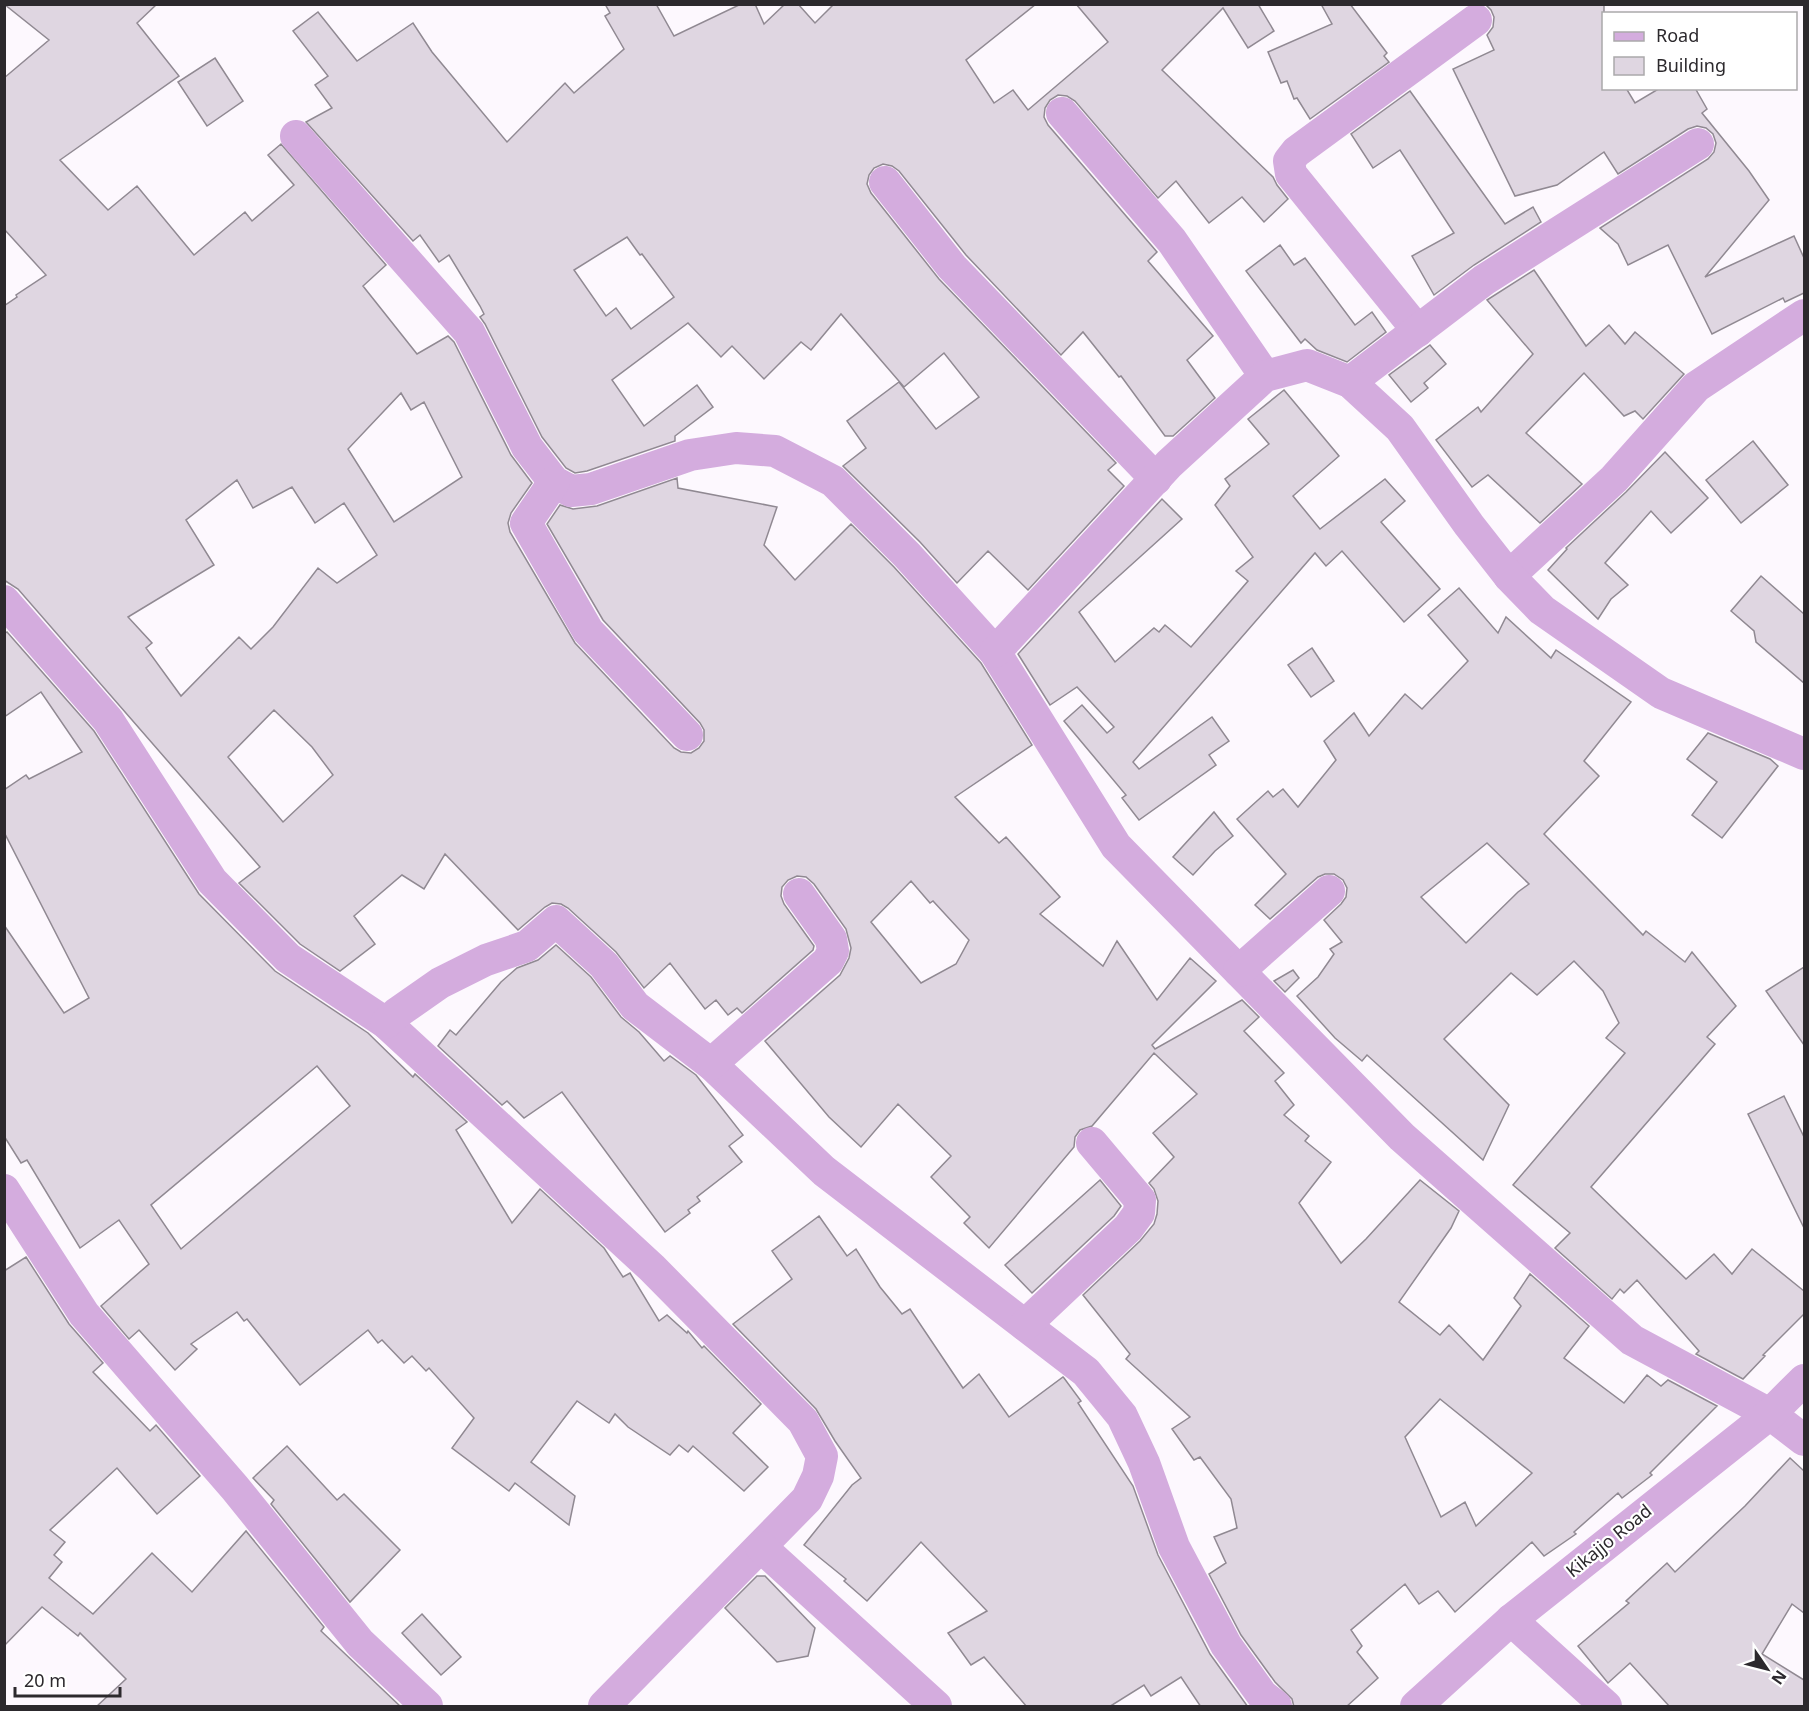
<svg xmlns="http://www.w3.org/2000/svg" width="1809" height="1711" font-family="'Noto Sans',sans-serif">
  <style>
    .building { fill: #dfd6e1; stroke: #908992; stroke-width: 1.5; fill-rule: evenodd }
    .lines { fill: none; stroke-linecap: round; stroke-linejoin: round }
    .minor { stroke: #d4acde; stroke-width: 32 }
    .labels { text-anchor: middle; stroke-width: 4.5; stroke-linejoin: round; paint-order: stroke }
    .street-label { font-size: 18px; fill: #2c292d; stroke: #fff }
  </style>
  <rect width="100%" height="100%" fill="#fdf8fe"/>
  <g class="building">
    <path d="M4,4H157L137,23L179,76L60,160L108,210L137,186L194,255L245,212L252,221L294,185L268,155L281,144L386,265L363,286L417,354L448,336L454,342L511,455L532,483L511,513L508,523L510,532L575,643L674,748L681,752L691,753L699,748L704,741V730L700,723L603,620L547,524L560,505L573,509L597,506L677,478L678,488L777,507L764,545L795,580L851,524L894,567L981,663L1032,745L955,797L999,843L1006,837L1060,897L1040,914L1103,966L1117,941L1157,1000L1190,958L1216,981L1152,1045L1155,1049L1242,1000L1259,1017L1244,1031L1284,1073L1275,1081L1294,1105L1284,1115L1309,1136L1305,1141L1331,1162L1299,1203L1341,1263L1366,1239L1420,1180L1459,1211L1451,1228L1399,1302L1440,1335L1449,1325L1483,1360L1521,1306L1514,1298L1530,1274L1589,1326L1564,1358L1624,1403L1647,1375L1661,1386L1668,1380L1717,1406L1650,1473L1652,1475L1622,1498L1618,1493L1574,1532L1576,1534L1544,1556L1532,1542L1455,1612L1438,1591L1419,1604L1405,1584L1351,1630L1362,1646L1357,1652L1378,1678L1346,1707H1294L1292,1699L1275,1682L1241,1635L1209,1574L1226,1563L1214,1537L1237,1528L1231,1499L1200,1457L1194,1460L1172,1429L1190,1417L1126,1359L1130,1354L1083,1295L1140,1241L1154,1224L1157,1214L1158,1201L1154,1189L1149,1183L1174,1157L1153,1133L1197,1094L1154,1053L1092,1126L1080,1130L1075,1137L1074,1147L989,1248L964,1223L970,1217L931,1177L951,1156L898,1104L861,1147L829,1117L765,1041L840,975L849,958L851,948L846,929L814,884L806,877L797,876L788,880L782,887L781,896L784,904L814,946L813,950L742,1013L737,1008L728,1015L716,1000L705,1009L670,963L644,988L616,952L568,908L561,904L552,903L545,907L518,930L445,854L424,889L402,875L354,916L375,944L340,971L300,944L239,883L260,867L18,589L4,580V306L17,297L16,295L46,275L4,229V78L49,40ZM401,393L411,410L424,402L462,477L394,522L348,449ZM237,480L253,508L292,487L315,523L344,503L377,555L337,583L318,568L273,627L251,649L239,637L181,696L146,648L152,643L128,617L214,565L186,520ZM274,710L312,747L333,775L283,822L228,757ZM911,881L930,903L933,901L969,940L956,964L921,983L871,922ZM1440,1399L1532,1473L1476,1526L1465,1502L1441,1517L1405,1437Z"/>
    <path d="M605,4H656L674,36L741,4H755L764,24L785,4H798L815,23L834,4H1036L966,60L994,103L1013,90L1028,110L1108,42L1076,4H1258L1274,31L1248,48L1223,8L1162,70L1273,177L1277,185L1288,199L1264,222L1242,197L1209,223L1176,181L1158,198L1075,101L1067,96L1058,95L1050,100L1045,108L1044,117L1048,125L1157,252L1148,261L1213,336L1187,360L1215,398L1173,436H1165L1121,376L1119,377L1083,332L1061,355L966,255L899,171L892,166L883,164L874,168L869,175L867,184L871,193L939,279L1116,463L1108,470L1124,486L1028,590L988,551L957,583L920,542L843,466L866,448L847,421L899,382L936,429L979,397L944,353L904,387L841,314L811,350L801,342L764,379L732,346L721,357L688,323L612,380L644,426L697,385L713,407L675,436V441L587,471L575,473L566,468L542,437L485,324L480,317L484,314L480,306L449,255L439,262L420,235L413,241L306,122L332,108L315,85L328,76L293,31L318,12L357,61L413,23L432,52L507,142L565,83L574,93L624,49L605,16L610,13ZM627,237L640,255L642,254L674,297L631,329L616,308L606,316L574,270Z"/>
    <path d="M1321,4H1350L1387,53L1384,56L1389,62L1310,119L1297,98L1294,99L1287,81L1281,83L1268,52L1332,24Z"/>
    <path d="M1485,4H1604V88H1626L1635,103L1660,88H1695L1707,109L1702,113L1749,171L1769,200L1705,277L1794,236L1804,258V293L1785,302L1783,298L1712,334L1668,245L1628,265L1618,244L1600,228L1708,159L1714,152L1716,143L1713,134L1706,128L1697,126L1688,129L1618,174L1604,152L1557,185L1515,196L1453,69L1494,50L1487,35L1493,27L1494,17L1491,10Z"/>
    <path d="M215,58L243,101L207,126L178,82Z"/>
    <path d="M1410,91L1505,224L1533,207L1541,222L1474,265L1434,295L1412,256L1454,233L1400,150L1373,168L1351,134Z"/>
    <path d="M1280,245L1294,265L1305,258L1355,325L1372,312L1386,332L1347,362L1317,350L1305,339L1301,343L1246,271Z"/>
    <path d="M1534,270L1586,346L1609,325L1625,344L1635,332L1684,374L1643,419L1635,411L1624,416L1584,373L1526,433L1582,484L1540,523L1488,475L1472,487L1436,440L1478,407L1481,412L1533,354L1487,300Z"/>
    <path d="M1430,345L1446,364L1424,383L1428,388L1411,402L1389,375Z"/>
    <path d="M1284,390L1339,456L1293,496L1320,529L1385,479L1405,501L1381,522L1440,589L1404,622L1342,551L1326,566L1315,553L1133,762L1139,769L1212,717L1229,741L1209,755L1216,765L1139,820L1122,798L1126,795L1064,721L1082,705L1107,733L1114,727L1077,687L1050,705L1018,654L1162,499L1182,519L1079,612L1115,662L1154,628L1159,632L1165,625L1191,647L1248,581L1236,571L1253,557L1215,505L1230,486L1225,479L1269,444L1248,419Z"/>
    <path d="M1753,441L1788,485L1741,523L1706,480Z"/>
    <path d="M1665,452L1708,498L1671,533L1651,511L1605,563L1628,585L1611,599L1598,619L1548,570L1567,549L1566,548L1626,492Z"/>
    <path d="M1761,576L1804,614V683L1756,642L1754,631L1731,611Z"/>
    <path d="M1459,588L1498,633L1506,617L1551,658L1556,650L1631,702L1584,761L1599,776L1544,834L1643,935L1646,931L1685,962L1692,952L1736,1006L1707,1037L1715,1044L1591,1187L1686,1279L1714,1254L1732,1274L1752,1249L1804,1291V1314L1763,1355L1765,1356L1743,1379L1696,1354L1699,1351L1637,1280L1624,1293L1620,1289L1612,1299L1555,1248L1570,1233L1513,1185L1625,1053L1606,1038L1619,1023L1603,991L1574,961L1537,995L1511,973L1444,1039L1509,1105L1483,1160L1367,1055L1362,1061L1335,1038L1297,996L1318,977L1334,954L1330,949L1342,942L1324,920L1341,904L1346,897L1347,888L1343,880L1334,874H1325L1318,877L1270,919L1255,905L1286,874L1237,819L1268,791L1273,797L1283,789L1298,807L1336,760L1324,741L1354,713L1369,736L1405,694L1422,709L1468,661L1428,615ZM1487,843L1529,884L1518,892L1466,943L1421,897Z"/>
    <path d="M7,632L94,731L199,894L275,971L368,1033L413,1077L415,1074L467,1122L456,1130L512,1223L540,1189L604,1248L623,1277L630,1273L659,1321L667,1315L687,1333L688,1331L702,1348L704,1346L761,1404L733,1433L768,1467L744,1491L693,1446L688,1452L679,1445L670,1455L628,1427L615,1414L609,1423L577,1401L531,1462L575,1496L569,1525L515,1483L509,1491L452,1448L474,1418L429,1368L426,1371L412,1356L404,1363L382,1340L378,1343L368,1330L300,1385L247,1319L244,1321L237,1312L191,1344L197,1349L175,1370L139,1330L129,1339L101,1306L149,1264L119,1220L80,1248L27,1160L21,1163L4,1136V925L64,1013L89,998L4,832V790L26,775L29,779L82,752L41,692L4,717V634ZM317,1066L350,1106L181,1249L151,1205Z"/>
    <path d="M1312,648L1334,681L1311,697L1288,665Z"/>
    <path d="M1708,733L1770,759L1778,766L1722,838L1692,815L1717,782L1687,759Z"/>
    <path d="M1214,812L1233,836L1215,851L1193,875L1173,857Z"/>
    <path d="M556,945L591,977L621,1017L639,1032L664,1061L670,1056L696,1075L743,1135L729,1146L742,1162L697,1197L700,1201L688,1210L690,1213L665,1232L562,1092L524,1118L507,1101L502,1105L438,1046L450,1030L456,1035L501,982L517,968L538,960Z"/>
    <path d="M1804,967V1045L1766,991Z"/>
    <path d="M1293,970L1299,978L1285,992L1274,981Z"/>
    <path d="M1784,1096L1804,1137V1228L1748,1114Z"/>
    <path d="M1100,1180L1121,1206L1114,1216L1032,1293L1005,1265Z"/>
    <path d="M819,1216L847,1256L856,1249L880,1287L902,1314L910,1309L963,1388L979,1374L1009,1417L1063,1377L1064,1378L1081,1401L1078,1403L1133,1486L1158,1555L1210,1654L1248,1707H1201L1181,1677L1151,1696L1144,1685L1109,1707H1027L984,1657L971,1665L948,1633L987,1611L921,1542L867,1601L844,1581L846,1579L804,1545L852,1485L861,1478L835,1441L816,1409L733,1324L792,1279L772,1251Z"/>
    <path d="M26,1257L69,1324L103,1363L93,1372L150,1431L156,1425L200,1476L157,1514L117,1468L50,1530L65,1542L54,1555L62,1562L49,1578L93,1614L152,1553L192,1592L246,1531L324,1627L321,1631L401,1707H96L126,1679L80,1633L78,1636L42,1607L4,1646V1271Z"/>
    <path d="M287,1446L337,1500L344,1494L400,1550L350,1602L271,1504L274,1500L253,1478Z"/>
    <path d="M1790,1458L1804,1471V1613L1792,1604L1762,1654L1804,1680V1707H1670L1630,1663L1608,1683L1578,1646L1629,1603L1626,1601L1667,1563L1675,1572L1745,1506Z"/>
    <path d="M757,1576H765L815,1628L808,1656L777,1662L725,1608Z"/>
    <path d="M422,1614L461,1657L441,1675L402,1633Z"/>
  </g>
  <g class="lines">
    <g class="minor">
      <path d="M1062,113L1172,241L1265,376"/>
      <path d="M296,136L469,332L527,447L554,482L571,491L591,489L690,455L736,448L775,451L833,481L907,555L995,652L1116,846L1402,1137L1632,1340L1770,1414L1804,1440"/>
      <path d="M885,182L952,267L1156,479"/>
      <path d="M1418,331L1291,174L1289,161L1296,152L1476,20"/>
      <path d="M1350,382L1484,280L1698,144"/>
      <path d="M554,482L526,523L588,631L687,735"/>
      <path d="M1509,576L1614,479L1696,387L1804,315"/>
      <path d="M4,601L108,720L212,881L288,958L386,1023L652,1268L803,1421L822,1456L818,1476L807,1499L604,1706"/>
      <path d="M995,652L1169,464L1265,376L1307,365L1350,382L1400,428L1469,525L1509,576L1542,610L1661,693L1804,754"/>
      <path d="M1239,971L1329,891"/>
      <path d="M386,1023L397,1013L440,983L486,960L527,946L556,921L604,965L635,1006L711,1064L824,1171L1086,1372L1122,1416L1144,1463L1174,1547L1226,1645L1262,1695L1276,1706"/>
      <path d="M711,1064L828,961L833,951L831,939L799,894"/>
      <path d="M4,1190L84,1314L235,1488L360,1643L427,1706"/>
      <path d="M1025,1325L1128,1228L1139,1213L1140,1200L1092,1143"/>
      <path d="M761,1547L936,1706"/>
      <path d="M1511,1620L1606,1706"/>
      <path d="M1416,1706L1511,1620L1770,1414L1804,1380"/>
    </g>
  </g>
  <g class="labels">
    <g class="street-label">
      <text transform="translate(1609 1541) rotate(-39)" y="6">Kikajjo Road</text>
    </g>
  </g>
  <rect width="1809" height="1711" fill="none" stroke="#2c292d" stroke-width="12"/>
  <rect x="1602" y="12" width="195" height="78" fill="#ffffff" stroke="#aba9ab" stroke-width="1.5"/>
  <rect x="1614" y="32" width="30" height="9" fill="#d4acde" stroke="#aba9ab" stroke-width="1.5"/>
  <text x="1656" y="42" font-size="18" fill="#2c292d">Road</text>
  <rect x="1614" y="57" width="30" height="18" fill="#dfd6e1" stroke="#aba9ab" stroke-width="1.5"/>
  <text x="1656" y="72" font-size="18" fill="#2c292d">Building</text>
  <g transform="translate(1767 1669) rotate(125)" stroke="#ffffff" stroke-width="4.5" paint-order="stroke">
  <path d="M0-4.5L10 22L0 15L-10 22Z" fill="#2c292d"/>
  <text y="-9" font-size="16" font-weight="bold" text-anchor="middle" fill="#2c292d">N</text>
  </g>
  <path d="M15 1687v9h105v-9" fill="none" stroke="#2c292d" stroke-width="3"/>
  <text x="24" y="1687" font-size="18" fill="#2c292d" stroke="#ffffff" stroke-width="4.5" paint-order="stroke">20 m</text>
</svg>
